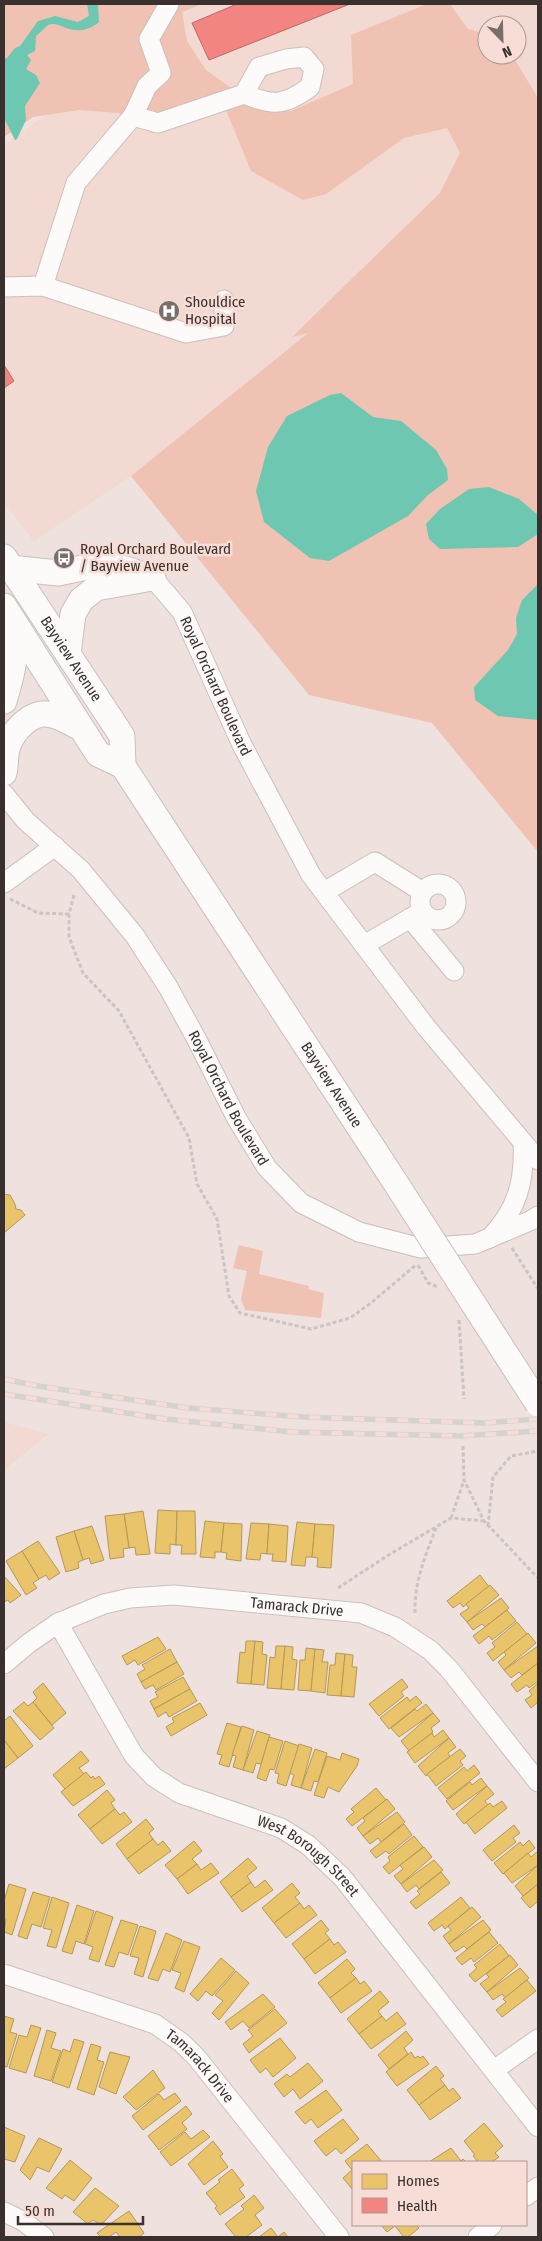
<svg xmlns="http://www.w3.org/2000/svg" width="542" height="2241" font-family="'Fira Sans Condensed',sans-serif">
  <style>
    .built { fill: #f2d9d1; fill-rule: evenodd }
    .green { fill: #f0c2b4 }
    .water { fill: #6ec7b0 }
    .homes { fill: #e9c46a; stroke: #b49858 }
    .health { fill: #f28482; stroke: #bb6b68 }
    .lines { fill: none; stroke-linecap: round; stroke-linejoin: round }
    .minor-casing { stroke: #cac0bc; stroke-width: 21 }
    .major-casing { stroke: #cac0bc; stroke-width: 27 }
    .path { stroke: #cac4c2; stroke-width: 3; stroke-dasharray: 4 2.5; stroke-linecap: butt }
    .minor { stroke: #fdfafa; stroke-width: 19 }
    .major { stroke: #fdfafa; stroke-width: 25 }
    .rail-casing { stroke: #d6d2d0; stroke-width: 5.5 }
    .rail { stroke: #f7ddd5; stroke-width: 4; stroke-dasharray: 11; stroke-linecap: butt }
    .major-bridge-casing { stroke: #cac0bc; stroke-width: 27; stroke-linecap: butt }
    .major-bridge { stroke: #fdfafa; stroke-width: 25 }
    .labels { text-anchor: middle; stroke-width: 5; stroke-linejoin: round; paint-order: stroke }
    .poi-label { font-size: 15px; fill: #3a302d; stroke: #f7ddd5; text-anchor: start }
    .street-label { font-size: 15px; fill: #3a302d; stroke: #f7ddd5 }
  </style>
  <rect width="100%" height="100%" fill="#efe1dd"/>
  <g class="built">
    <path d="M145,4H538V147L131,476L34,541L4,504V145L101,75ZM487,25H517V55H487Z"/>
    <path d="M4,1422L48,1434L4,1470Z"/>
  </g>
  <g class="green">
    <path d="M5,4H202L182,12L187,41L206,70L262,110L291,111L353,84L351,35L427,4H450L468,29L487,34V55H512L538,98V852L432,723L309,695L131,476L308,333L292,337L440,193L460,153L447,128L404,138L326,194L303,200L251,171L226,110L152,133L119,113L79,110L33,117L4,137Z"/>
    <path d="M239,1245L263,1251L259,1274L309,1286L308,1289L324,1293L321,1318L245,1310L241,1299L247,1271L233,1268Z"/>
  </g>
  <g class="water">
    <path d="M87,4H98L99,22C74,42 60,19 48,25C44,28 40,33 36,36L35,51L27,55L31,60L26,69L36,75L40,83L25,106L26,120L17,139L15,140L4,118V58H7L15,48L20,46L38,21L55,16L78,22L89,16Z"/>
    <path d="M341,393L373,417L401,421L436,450L447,469L448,480L428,495L408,516L329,561L310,558L264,522L256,491L268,447L287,416L330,395Z"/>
    <path d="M489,487L519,499L538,515V534L518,547L440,549L429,539L426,524L440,509L469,489Z"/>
    <path d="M538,584V720L498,716L475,700L474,687L508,650L517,634L516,618L522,600Z"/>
  </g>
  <g class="homes">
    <path d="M4,1194L10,1195L15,1204L16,1209L21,1210L25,1215L4,1233Z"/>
    <path d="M158,1510L177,1511L176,1545L170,1544V1554L155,1553Z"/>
    <path d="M143,1511L150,1554L136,1555L135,1547L129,1548L124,1514Z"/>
    <path d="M177,1511H195L196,1554H181L182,1545H176Z"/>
    <path d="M124,1514L129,1548L123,1549L124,1557L110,1559L105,1516Z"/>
    <path d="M205,1521L224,1523L221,1552H215V1558L200,1557Z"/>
    <path d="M297,1522L315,1524L312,1557H306L305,1566L291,1565Z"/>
    <path d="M224,1523L242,1524L241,1561L226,1559L227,1553L221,1552Z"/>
    <path d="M251,1523L269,1524L267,1554L261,1553L260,1560L246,1559Z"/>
    <path d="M269,1524L288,1526L286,1562L272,1561L273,1554H267Z"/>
    <path d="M315,1524L334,1525L331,1568L317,1567L318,1558L312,1557Z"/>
    <path d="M92,1526L104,1560L91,1564L89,1558L83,1560L74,1531Z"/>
    <path d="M74,1531L83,1560L78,1562L79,1568L66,1572L56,1537Z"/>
    <path d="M38,1541L60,1573L49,1580L46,1575L39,1579L22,1551Z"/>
    <path d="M22,1551L39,1579L33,1583L37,1588L26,1595L6,1561Z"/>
    <path d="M480,1575L489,1587L463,1607L460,1603L453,1608L447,1601Z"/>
    <path d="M4,1576L21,1595L10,1603L8,1600L4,1602Z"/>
    <path d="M490,1585L499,1595L467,1622L460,1614L469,1608L466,1604Z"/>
    <path d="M501,1598L509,1608L485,1627L482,1624L473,1630L467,1622Z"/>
    <path d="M507,1610L516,1621L492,1640L489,1636L479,1644L473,1636Z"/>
    <path d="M517,1622L527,1634L493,1661L487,1653L495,1647L492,1643Z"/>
    <path d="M528,1633L536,1643L504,1670L498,1662L506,1655L504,1652Z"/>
    <path d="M158,1637L166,1649L138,1665L135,1660L127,1665L122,1656Z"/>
    <path d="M246,1641H255L251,1684L237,1683L240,1652L245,1653Z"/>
    <path d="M255,1641L263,1642L262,1654L267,1655L264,1685L251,1684Z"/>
    <path d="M276,1646H285L281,1689L267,1688L270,1657L275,1658Z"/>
    <path d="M285,1646L293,1647L292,1659L297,1660L294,1690L281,1689Z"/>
    <path d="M538,1646V1663L522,1675L519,1672L511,1678L504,1670Z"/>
    <path d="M306,1648L315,1649L311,1691L298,1690L300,1660H305Z"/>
    <path d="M170,1649L177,1662L141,1682L137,1674L145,1669L142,1665Z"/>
    <path d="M315,1649L324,1650L322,1662H328L325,1693L311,1691Z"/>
    <path d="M336,1653L345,1654L341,1696L327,1695L330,1665H335Z"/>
    <path d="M345,1654L353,1655L352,1667H357L354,1697L341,1696Z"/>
    <path d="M177,1662L184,1674L156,1690L153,1685L145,1689L141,1682Z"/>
    <path d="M538,1663V1681L529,1688L527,1685L517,1692L511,1684Z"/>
    <path d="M183,1677L190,1689L154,1709L150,1701L158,1697L155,1692Z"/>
    <path d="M402,1679L408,1687L401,1692L404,1696L379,1716L369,1704Z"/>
    <path d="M43,1683L66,1713L52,1725L33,1702L37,1698L33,1692Z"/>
    <path d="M538,1683V1702L531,1708L525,1700L532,1695L529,1691Z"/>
    <path d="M190,1689L197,1701L169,1717L166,1712L158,1717L154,1709Z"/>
    <path d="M416,1696L422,1703L389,1729L380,1718L407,1697L410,1701Z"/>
    <path d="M24,1702L28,1706L33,1702L54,1728L40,1740L13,1711Z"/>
    <path d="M200,1703L207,1715L171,1736L166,1727L174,1722L172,1718Z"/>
    <path d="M426,1704L433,1713L399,1737L391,1728L415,1709L417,1711Z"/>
    <path d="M433,1713L440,1721L431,1728L433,1732L409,1751L401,1741Z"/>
    <path d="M10,1716L33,1746L18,1758L4,1740V1721Z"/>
    <path d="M227,1723L241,1727L229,1767L219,1764L222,1755L217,1754Z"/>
    <path d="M242,1726L254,1730L243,1770L233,1767L236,1756L232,1755Z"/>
    <path d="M443,1730L449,1738L415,1763L407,1752L432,1733L434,1737Z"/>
    <path d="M257,1731L270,1735L261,1764L256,1763L253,1773L243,1770Z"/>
    <path d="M269,1737L283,1741L274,1770L270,1769L266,1781L257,1778Z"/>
    <path d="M449,1738L456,1747L448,1753L450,1757L426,1776L418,1766Z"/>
    <path d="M4,1740L18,1758L4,1769Z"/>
    <path d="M285,1741L299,1746L286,1786L277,1783L279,1774L275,1773Z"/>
    <path d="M299,1744L312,1748L301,1788L291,1785L294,1775L290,1773Z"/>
    <path d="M315,1749L327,1753L318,1782L314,1781L311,1791L301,1788Z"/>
    <path d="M460,1749L466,1756L460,1761L463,1765L436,1786L427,1774Z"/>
    <path d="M81,1751L89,1761L79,1768L84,1774L65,1789L53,1775Z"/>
    <path d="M342,1753L359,1759L357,1766L339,1792L328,1787L324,1798L314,1795L327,1756L340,1760Z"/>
    <path d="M474,1765L480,1773L447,1799L438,1788L464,1767L467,1771Z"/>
    <path d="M86,1772L91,1778L93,1776L95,1779L99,1776L105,1784L73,1806L61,1792Z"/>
    <path d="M481,1778L487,1786L453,1810L446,1801L470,1782L472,1785Z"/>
    <path d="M487,1786L494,1794L485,1801L488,1805L464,1824L456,1814Z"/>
    <path d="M376,1788L386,1800L352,1826L346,1819L354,1812L351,1809Z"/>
    <path d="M107,1790L115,1800L111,1803L115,1809L90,1829L78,1815Z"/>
    <path d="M387,1799L395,1809L363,1836L357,1828L365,1821L363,1818Z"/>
    <path d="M502,1801L507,1808L475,1834L466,1822L490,1803L493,1807Z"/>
    <path d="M115,1809L120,1815L124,1812L132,1822L102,1844L90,1829Z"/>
    <path d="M397,1812L405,1822L381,1842L378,1838L370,1844L363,1836Z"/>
    <path d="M146,1819L154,1829L149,1833L153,1839L127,1859L116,1844Z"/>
    <path d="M404,1824L412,1835L389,1854L386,1851L376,1858L370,1851Z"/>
    <path d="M514,1825L520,1833L513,1838L516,1842L492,1861L483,1850Z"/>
    <path d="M414,1836L423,1847L389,1874L383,1867L390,1861L388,1857Z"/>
    <path d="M153,1839L158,1845L163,1841L171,1851L139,1874L127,1859Z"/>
    <path d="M529,1840L535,1848L503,1874L494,1863L520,1842L523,1846Z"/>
    <path d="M194,1841L202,1851L192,1859L197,1864L177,1879L165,1865Z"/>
    <path d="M424,1847L432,1857L401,1884L394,1876L403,1869L400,1865Z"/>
    <path d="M538,1851V1865L512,1883L504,1873L528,1853L531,1857Z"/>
    <path d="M248,1858L257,1868L247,1876L251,1882L231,1897L220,1882Z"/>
    <path d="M434,1860L443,1870L419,1889L416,1885L407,1892L401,1884Z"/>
    <path d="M211,1863L219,1873L188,1894L177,1879L197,1864L201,1870Z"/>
    <path d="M538,1865V1884L523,1896L515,1886Z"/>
    <path d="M441,1872L450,1883L416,1909L410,1902L420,1894L417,1891Z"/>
    <path d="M265,1880L273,1890L242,1912L231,1897L251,1882L255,1888Z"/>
    <path d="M292,1883L300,1893L295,1897L300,1903L274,1923L262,1908Z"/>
    <path d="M9,1884L26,1889L12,1935L4,1932L6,1919L4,1918V1901Z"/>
    <path d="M538,1884V1901L530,1908L521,1898Z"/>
    <path d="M33,1892L50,1897L41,1927L32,1924L27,1939L18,1936Z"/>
    <path d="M52,1897L69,1903L56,1948L47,1946L52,1930L43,1928Z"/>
    <path d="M461,1897L470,1908L445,1929L442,1925L434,1931L428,1923Z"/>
    <path d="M300,1903L304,1909L309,1905L317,1915L286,1938L274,1923Z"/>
    <path d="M77,1905L94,1911L84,1944L76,1941L72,1954L62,1951Z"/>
    <path d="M472,1907L481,1917L449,1944L443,1936L451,1930L448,1926Z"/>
    <path d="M96,1911L113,1917L99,1962L89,1959L93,1947L85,1944Z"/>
    <path d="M121,1920L138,1925L128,1955L119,1952L114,1967L105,1965Z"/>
    <path d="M321,1920L329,1930L325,1933L330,1939L304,1959L292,1944Z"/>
    <path d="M483,1920L491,1930L467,1949L464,1946L455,1952L449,1944Z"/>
    <path d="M140,1926L156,1931L143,1977L134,1974L139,1958L130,1956Z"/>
    <path d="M489,1932L498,1943L474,1962L471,1958L462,1965L456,1958Z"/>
    <path d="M166,1933L182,1940L170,1972L163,1969L158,1981L148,1978Z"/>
    <path d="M330,1939L334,1945L338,1942L346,1952L315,1974L304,1959Z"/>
    <path d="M184,1941L200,1947L184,1992L175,1988L181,1973L172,1970Z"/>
    <path d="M500,1944L509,1956L475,1982L469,1975L477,1968L474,1965Z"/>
    <path d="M510,1955L518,1965L487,1992L480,1984L489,1977L486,1974Z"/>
    <path d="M221,1958L235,1970L212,1996L206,1991L198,2001L190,1994Z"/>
    <path d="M347,1959L355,1969L351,1973L356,1978L330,1998L318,1983Z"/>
    <path d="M520,1968L529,1978L505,1998L502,1994L493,2000L487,1992Z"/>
    <path d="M236,1971L249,1983L219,2020L212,2013L223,2001L215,1995Z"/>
    <path d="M356,1978L360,1984L364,1981L372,1991L341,2013L330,1998Z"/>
    <path d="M527,1980L536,1991L502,2017L496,2010L506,2002L503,1999Z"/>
    <path d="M380,1991L389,2002L378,2011L382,2016L359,2034L347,2019Z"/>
    <path d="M263,1994L275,2007L249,2028L243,2021L231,2030L225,2022Z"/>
    <path d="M275,2009L287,2023L249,2053L243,2044L253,2036L248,2030Z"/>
    <path d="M397,2012L406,2024L371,2049L359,2034L382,2016L386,2021Z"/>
    <path d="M4,2016L14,2019L10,2032L17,2034L7,2067L4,2066Z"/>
    <path d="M31,2025L41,2028L26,2073L9,2068L19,2035L27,2037Z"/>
    <path d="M47,2030L56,2033L51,2048L61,2051L51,2081L34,2076Z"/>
    <path d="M406,2031L413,2040L404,2048L408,2054L389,2069L378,2055Z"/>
    <path d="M280,2038L296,2058L273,2077L266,2068L260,2073L250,2060Z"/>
    <path d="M74,2039L84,2042L69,2088L52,2082L63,2049L70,2052Z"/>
    <path d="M91,2044L101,2047L97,2060L104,2062L94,2095L77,2089Z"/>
    <path d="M110,2052L130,2057L116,2094L99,2087Z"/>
    <path d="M411,2052L415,2058L418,2056L420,2058L423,2056L429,2064L397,2086L386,2072Z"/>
    <path d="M308,2063L323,2081L300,2099L293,2089L284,2097L274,2084L287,2074L290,2077Z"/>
    <path d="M436,2066L444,2076L440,2079L445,2085L419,2105L407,2090Z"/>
    <path d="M153,2070L165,2088L136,2110L123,2097Z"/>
    <path d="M445,2085L449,2091L453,2088L461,2098L430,2120L419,2105Z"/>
    <path d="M326,2090L342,2110L318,2128L311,2119L305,2124L295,2112Z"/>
    <path d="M175,2093L181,2101L143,2130L132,2116L159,2094L164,2100Z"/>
    <path d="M186,2106L192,2114L182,2123L187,2129L159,2150L148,2136Z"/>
    <path d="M343,2119L359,2139L341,2154L336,2148L326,2156L314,2141Z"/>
    <path d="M484,2123L503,2146L495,2153L499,2157L492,2162H478L473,2156L475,2155L464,2141Z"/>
    <path d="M4,2127L25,2136L15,2162L4,2159Z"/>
    <path d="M203,2130L210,2137L171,2166L160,2152L185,2132L191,2139Z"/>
    <path d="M39,2138L62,2149L49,2172L37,2167L30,2180L20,2170Z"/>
    <path d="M213,2141L223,2154L220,2156L228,2167L204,2185L188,2164Z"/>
    <path d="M367,2144L382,2162H353V2190L343,2178L352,2170L345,2161Z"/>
    <path d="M451,2148L461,2161L463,2159L466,2162H429Z"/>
    <path d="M70,2160L92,2178L74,2201L65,2195L62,2199L46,2188Z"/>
    <path d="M232,2169L244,2185L239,2189L245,2197L220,2215L215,2208L217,2206L206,2193L220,2182L218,2180Z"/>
    <path d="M95,2188L119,2206L101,2225L93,2220L88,2224L73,2212Z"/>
    <path d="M254,2195L264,2208L255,2215L262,2225L246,2237H236L225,2224L244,2209L241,2206Z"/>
    <path d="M129,2211L144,2233L139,2237H120L116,2232L109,2237H101L97,2233Z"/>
    <path d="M381,2225H416L419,2228L408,2237H404L395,2226L387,2232Z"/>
    <path d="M271,2228L278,2237L284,2232L288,2237H259Z"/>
  </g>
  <g class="health">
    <path d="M237,4H350L209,60L192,23Z"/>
    <path d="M4,365L14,381L4,388Z"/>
  </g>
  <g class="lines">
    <g class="minor-casing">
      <g id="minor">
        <path d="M133,116L147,86L161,73L149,39L169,4"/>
        <path d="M43,286L76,183L133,116L158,123L244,94L259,67L286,59L304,57L314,69L310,87C284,106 273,106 244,94"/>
        <path d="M4,287L43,286L186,333L224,326V300"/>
        <path id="s1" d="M153,578L182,612L242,745L311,875L426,1027L538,1160"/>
        <path id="s2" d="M4,794L26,821L81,870L135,936L168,987L196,1038L237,1119L267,1168L301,1203L359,1232L421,1248L475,1244L532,1220L538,1216"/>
        <path d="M4,883L55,846"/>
        <circle cx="438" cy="902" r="18"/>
        <path d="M324,892L375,862L423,892"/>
        <path d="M410,918L454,971"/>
        <path d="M364,945L421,912"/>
        <path d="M490,1238C517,1210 525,1181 523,1143"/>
        <path id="s3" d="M58,1623L134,1756L154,1777L179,1793L281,1828L308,1845L342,1877L538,2127"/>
        <path id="s4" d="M4,1664L29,1643L58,1623L104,1604L130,1598L174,1595L361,1613L395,1627L430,1650L449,1669L538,1782"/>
        <path id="s5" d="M4,1974L155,2024L182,2043L197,2058L339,2237"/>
        <path d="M494,2070L538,2039"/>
        <path d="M526,2196L538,2187"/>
        <path d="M4,2212L23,2221L44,2237"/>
        <path d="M478,2237L492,2225"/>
      </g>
    </g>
    <g class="major-casing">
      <g id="major">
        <path id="s6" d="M4,557L122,736L123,766"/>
        <path d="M10,568L58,573L92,566H116L153,578"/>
        <path id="s7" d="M4,606L98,754L123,766L388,1171"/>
        <path d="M68,654L73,614L81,600L96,588L152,578"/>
        <path d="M4,701C14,668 18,656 7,623"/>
        <path d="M4,773C6,765 5,757 7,749C12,731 32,709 52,715C62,717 72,724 81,728"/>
      </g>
    </g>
    <g class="path">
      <path d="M74,895L69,914V937L83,973L119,1011L189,1138L197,1184L217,1219L229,1296L240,1313L311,1329L350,1318L371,1303L417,1264"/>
      <path d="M10,899L38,913L69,914"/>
      <path d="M512,1248L538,1289"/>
      <path d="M418,1265L428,1283L438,1287"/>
      <path d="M459,1320L464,1399"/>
      <path d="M463,1446L464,1480L484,1521L538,1578"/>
      <path d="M451,1518L464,1480"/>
      <path d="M488,1526L493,1477L511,1456L538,1451"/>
      <path d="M338,1588L387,1556L451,1518L484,1521"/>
      <path d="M415,1613C414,1582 425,1557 436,1528"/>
    </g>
    <use href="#minor" class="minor"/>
    <use href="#major" class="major"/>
    <g class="rail-casing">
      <g id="rail">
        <path d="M4,1379L38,1386L188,1408L303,1417L484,1423L538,1419"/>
        <path d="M4,1394L165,1419L293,1432L461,1436L538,1431"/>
      </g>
    </g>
    <use href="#rail" class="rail"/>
    <g class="major-bridge-casing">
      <path id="major-bridge" d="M388,1171L538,1404"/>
    </g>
    <use href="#major-bridge" class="major-bridge"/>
  </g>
  <defs>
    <g id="hospital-disc" transform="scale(1.125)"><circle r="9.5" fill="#796e6b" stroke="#f7ddd5"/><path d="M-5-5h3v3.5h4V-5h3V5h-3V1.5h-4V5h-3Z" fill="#fff"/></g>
    <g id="bus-disc" transform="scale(1.125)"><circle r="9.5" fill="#796e6b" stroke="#f7ddd5"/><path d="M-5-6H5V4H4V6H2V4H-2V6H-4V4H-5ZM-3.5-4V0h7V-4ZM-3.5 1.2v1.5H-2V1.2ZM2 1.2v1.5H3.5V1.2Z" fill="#fff"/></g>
  </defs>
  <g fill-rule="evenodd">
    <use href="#hospital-disc" x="169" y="311"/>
    <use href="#bus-disc" x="64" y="558"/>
  </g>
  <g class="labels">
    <g class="poi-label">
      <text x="185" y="307">Shouldice<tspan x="185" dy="17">Hospital</tspan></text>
      <text x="80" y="554">Royal Orchard Boulevard<tspan x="80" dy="17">/ Bayview Avenue</tspan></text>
    </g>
    <g class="street-label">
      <text dy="5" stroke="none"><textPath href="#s6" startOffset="122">Bayview Avenue</textPath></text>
      <text dy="5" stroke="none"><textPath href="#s1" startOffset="126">Royal Orchard Boulevard</textPath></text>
      <text dy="5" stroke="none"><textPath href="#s7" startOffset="584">Bayview Avenue</textPath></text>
      <text dy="5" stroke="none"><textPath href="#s2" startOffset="381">Royal Orchard Boulevard</textPath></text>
      <text dy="5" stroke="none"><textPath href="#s4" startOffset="312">Tamarack Drive</textPath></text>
      <text dy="5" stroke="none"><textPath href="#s3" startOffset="358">West Borough Street</textPath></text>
      <text dy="5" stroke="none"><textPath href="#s5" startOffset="221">Tamarack Drive</textPath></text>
    </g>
  </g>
  <rect width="542" height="2241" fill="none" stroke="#3a302d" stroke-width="10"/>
  <rect x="352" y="2161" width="175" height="65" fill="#f7ddd5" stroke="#ab9892"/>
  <rect x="362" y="2174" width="25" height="15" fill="#e9c46a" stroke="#ab9892"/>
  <text x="397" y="2186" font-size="15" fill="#3a302d">Homes</text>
  <rect x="362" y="2198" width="25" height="15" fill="#f28482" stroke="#ab9892"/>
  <text x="397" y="2211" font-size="15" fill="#3a302d">Health</text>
  <g transform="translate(502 40) rotate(157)"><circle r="24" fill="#f7ddd5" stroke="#ab9892"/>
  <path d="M0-4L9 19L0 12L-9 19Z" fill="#796e6b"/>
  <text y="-8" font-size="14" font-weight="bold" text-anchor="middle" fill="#3a302d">N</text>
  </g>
  <path d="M18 2216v8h125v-8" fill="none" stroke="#3a302d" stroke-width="2.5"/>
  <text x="25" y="2216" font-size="15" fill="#3a302d" stroke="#f7ddd5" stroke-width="4" paint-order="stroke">50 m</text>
</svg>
